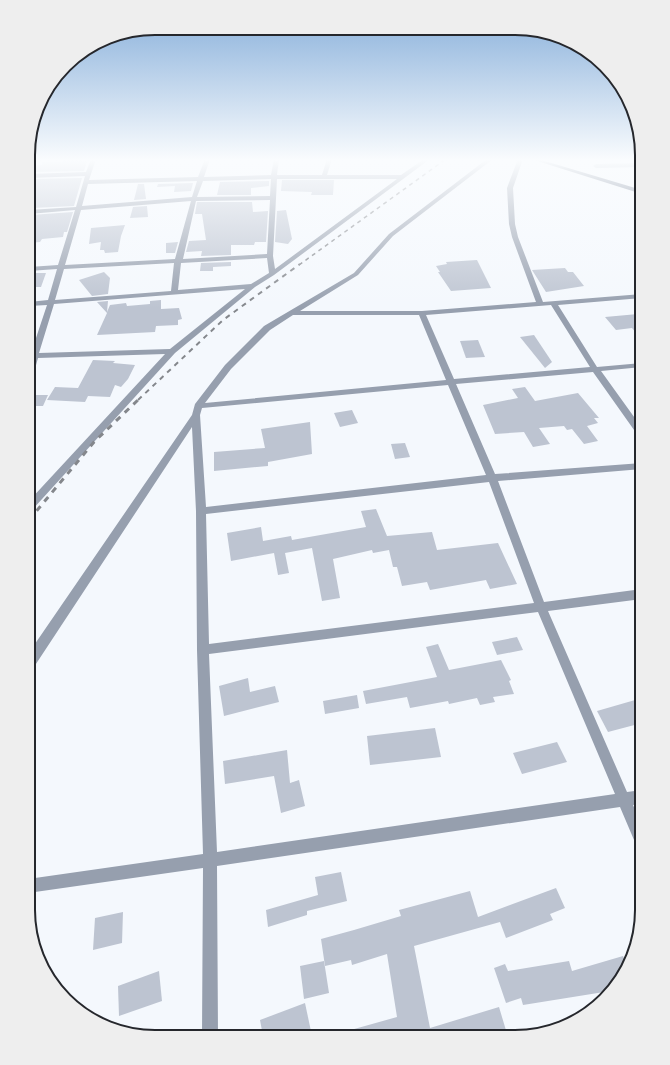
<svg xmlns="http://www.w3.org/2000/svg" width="670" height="1065" font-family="'Alegreya Sans',sans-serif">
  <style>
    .building { fill: #bdc4d1 }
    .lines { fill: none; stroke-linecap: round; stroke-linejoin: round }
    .street { fill: #969fae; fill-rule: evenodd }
    .primary { fill: #475670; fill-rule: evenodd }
    .rail-far2 { stroke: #84878c; stroke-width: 1.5; stroke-dasharray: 4 4; stroke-linecap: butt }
    .rail-far1 { stroke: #84878c; stroke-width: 2; stroke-dasharray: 5 5; stroke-linecap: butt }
    .rail { stroke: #84878c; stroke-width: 3; stroke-dasharray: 6 6; stroke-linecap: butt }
    .rim { fill: none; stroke: #25272c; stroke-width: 2 }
  </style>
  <rect width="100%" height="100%" fill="#f4f8fd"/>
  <g class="building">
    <path d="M62,159H81V161H87L84,171L29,172V166L42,165L43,162H62Z"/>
    <path d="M82,178L74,206L32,208L35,199H31L35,188H29V179Z"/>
    <path d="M282,180H334L333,195H311L312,192L281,191Z"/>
    <path d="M269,181V186L251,188V195H217L220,182Z"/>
    <path d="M193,183L191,191L174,192L175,186L157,187L158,184Z"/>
    <path d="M138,184H144L146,199L134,200Z"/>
    <path d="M197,202H252L253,212L268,211L266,242H255L254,245H231V255L201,256L202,251L186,252L189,241L206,240L202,214H195Z"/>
    <path d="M147,206L148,217L130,218L133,207Z"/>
    <path d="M286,210L292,239L288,244L275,242L277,211Z"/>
    <path d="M73,212L67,232H64L63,237L42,239L40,242L29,243V223L31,215Z"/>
    <path d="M125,225L121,236L118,252L105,253L104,250H100L101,242L89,244L91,228Z"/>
    <path d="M178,242L175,253H166V243Z"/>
    <path d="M477,260L491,288L451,291L438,272H440L436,266L447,264L446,262Z"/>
    <path d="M231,262V266L213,267V271H200L201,263Z"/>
    <path d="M565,268L568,272H573L584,286L546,292L532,270Z"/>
    <path d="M104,272L110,278L108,294L92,296L79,280Z"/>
    <path d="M31,273H46L41,287H29V280Z"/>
    <path d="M161,300V309L179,308L182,319L178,320V325L156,326L155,332L97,335L107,313L97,302L108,301L107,312L110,305L126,303L127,306L150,304V301Z"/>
    <path d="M638,314L642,320V340L632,328L616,330L605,317Z"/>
    <path d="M534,335L552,362L545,368L520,337Z"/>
    <path d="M478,340L485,357L466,358L460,341Z"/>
    <path d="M93,360L115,361L113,363L135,365L128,379L121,387L115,385L110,397L88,396L85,402L47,400L55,387L78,388Z"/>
    <path d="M525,387L535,401L578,393L599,418H594L598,423L587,426L598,441L584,444L572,429L567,430L564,426L539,428L550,444L533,447L524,432L495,434L483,405L518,398L512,389Z"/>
    <path d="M29,395H48L43,406H29Z"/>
    <path d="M352,410L358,423L340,427L334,413Z"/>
    <path d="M310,422L312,454L268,462V466L214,471V452L265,448L261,429Z"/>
    <path d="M405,443L410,457L395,459L391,444Z"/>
    <path d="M376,509L387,536L432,532L437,550L498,543L517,584L490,589L486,580L430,590L427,582L402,586L397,567H393L389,550L373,553L372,550L333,559L340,598L322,601L312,548L285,553L289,573L278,575L274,553L231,561L227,533L261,527L263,541L291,536L292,540L366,527L361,511Z"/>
    <path d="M517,637L523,650L497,655L492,642Z"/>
    <path d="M438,644L449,670L501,660L511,680L509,681L514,694L493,697L495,702L480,705L477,698L449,704L448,701L410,708L407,697L366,704L363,691L437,677L426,647Z"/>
    <path d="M248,678L250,692L275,686L279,702L224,716L219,686Z"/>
    <path d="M357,695L359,708L325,714L323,701Z"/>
    <path d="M642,698V723L608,732L597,711Z"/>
    <path d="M435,728L441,757L370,765L367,736Z"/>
    <path d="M557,742L567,762L522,774L513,753Z"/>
    <path d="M287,750L290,783L299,780L305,806L281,813L274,776L225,784L223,761Z"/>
    <path d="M341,872L347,901L307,911V915L268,927L266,910L318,895L315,877Z"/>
    <path d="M556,888L565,908L550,914L553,920L506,938L500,922L414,946L430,1028L499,1007L508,1037H341L340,1033L397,1017L387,954L352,965L351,960L325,966L321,939L354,930L401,916L399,910L470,891L478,917Z"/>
    <path d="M123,912L122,943L93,950L95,918Z"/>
    <path d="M623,956L628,967L616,987L605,996L604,992L523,1005L521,998L506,1003L494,968L505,964L508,971L569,961L572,971Z"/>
    <path d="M324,961L329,993L304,999L300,966Z"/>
    <path d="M159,971L162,1001L119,1016L118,986Z"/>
    <path d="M305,1003L312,1036H263L260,1020Z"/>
  </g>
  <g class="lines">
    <g class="street">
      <path d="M91,159H96L89,180L198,177L205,159H210L204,177L271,175L274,159H279L277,175H322L327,159H332L327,175H401L424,159H430L274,275L255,287L175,353L32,510L29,511V501L165,354L38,358L33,376L29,378L30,356L47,305L29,306V302L48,300L57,269L29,271V267L58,265L75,210L29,214V210L76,207L85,176L29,178V174L86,172ZM271,179L270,196L197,197L203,181ZM277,179H397L275,269L273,256ZM197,181L192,197L82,206L88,184ZM270,200L267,254L183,259L196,201ZM191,201L175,259L65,265L81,210ZM267,258L269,273L251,284L178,290L181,263ZM174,263L171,291L55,300L64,269ZM245,289L170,349L39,353L54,304Z"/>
      <path d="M487,159H493L393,236L358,275L300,311H422L536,302L512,237L509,224L507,188L518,159H523L513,188L515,224L518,237L543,302L642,294V298L558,305L597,367L642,363V367L601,371L642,428V438L639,437L593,372L456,384L495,474L642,463V469L498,481L544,602L642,589V599L548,611L627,792L642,790V804L633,805L642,825V849L637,847L620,807L217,866L218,1036H202L203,868L28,893V879L203,854L197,650L196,511L192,427L32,670L28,671V654L192,415L195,404L225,365L264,326L354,273L389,234ZM551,305L590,367L454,379L426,315ZM293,315H419L446,380L205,403L231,369L270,330ZM448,385L486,475L206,507L200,415L202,408ZM489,482L534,603L209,644L206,514ZM538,612L615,794L217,852L209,654Z"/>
      <path d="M642,163V167L596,168L593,166L596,164Z"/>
    </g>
    <path class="primary" d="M531,159H538L642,190V194Z"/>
    <path class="rail-far2" d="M299,265L446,159"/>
    <path class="rail-far1" d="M138,400L223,320L300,264"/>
    <path class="rail" d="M29,520L94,442L139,399"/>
  </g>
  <linearGradient id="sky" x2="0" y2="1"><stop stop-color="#83acd9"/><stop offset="0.52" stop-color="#fafcfe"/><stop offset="1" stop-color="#fafcfe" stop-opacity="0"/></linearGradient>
  <rect width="670" height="308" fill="url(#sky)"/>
  <path d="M0 0H670V1065H0ZM155 35H515A120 120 0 0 1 635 155V910A120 120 0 0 1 515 1030H155A120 120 0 0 1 35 910V155A120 120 0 0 1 155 35Z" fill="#eee" fill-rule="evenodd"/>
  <path class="rim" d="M155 35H515A120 120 0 0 1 635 155V910A120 120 0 0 1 515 1030H155A120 120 0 0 1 35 910V155A120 120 0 0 1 155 35Z"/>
</svg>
